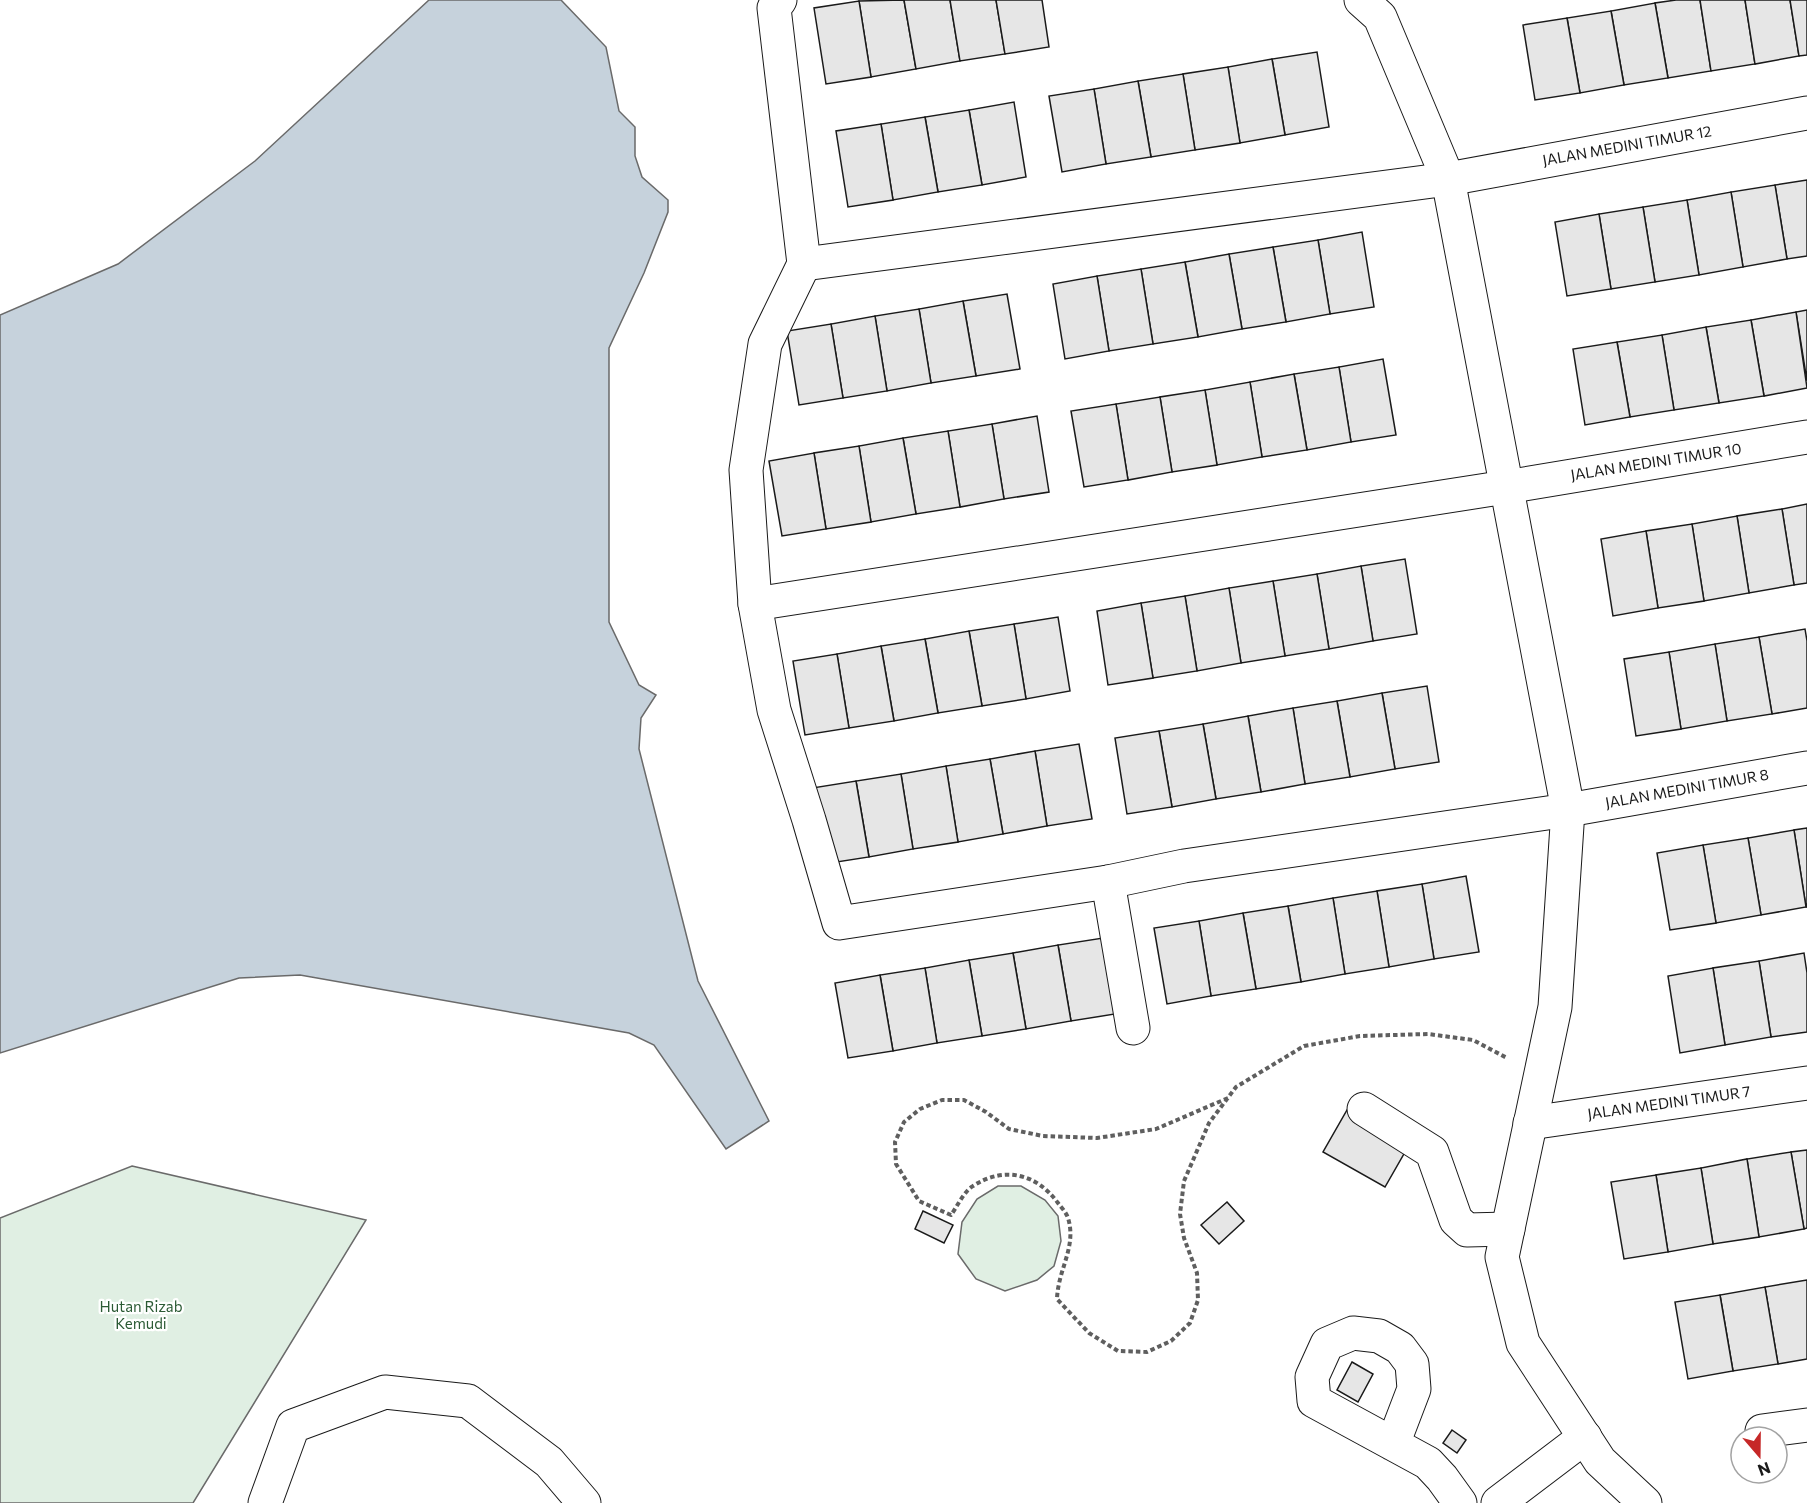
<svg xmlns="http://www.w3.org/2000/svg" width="1807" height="1503" font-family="Commissioner,sans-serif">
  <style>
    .green { fill: #e0efe3; stroke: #6a6a6a; stroke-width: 1.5 }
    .water { fill: #c6d2dc; stroke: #6a6a6a; stroke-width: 1.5 }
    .building { fill: #e6e6e6; stroke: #1a1a1a; stroke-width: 1.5 }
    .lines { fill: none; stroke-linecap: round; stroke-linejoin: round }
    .minor-casing { stroke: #1a1a1a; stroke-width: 35 }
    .path { stroke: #5f5f5f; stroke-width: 4; stroke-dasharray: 4.5 3; stroke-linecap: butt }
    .minor { stroke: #fff; stroke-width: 33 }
    .labels { text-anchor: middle; stroke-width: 4.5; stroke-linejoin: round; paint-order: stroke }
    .street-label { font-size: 15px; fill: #1a1a1a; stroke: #fff }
    .park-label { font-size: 15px; fill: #2b5a34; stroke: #fff }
  </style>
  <rect width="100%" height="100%" fill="#fff"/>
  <g class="green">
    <path d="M132,1166L366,1220L193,1503H0V1218Z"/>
    <path d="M998,1186H1021L1045,1200L1058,1216L1061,1241L1054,1266L1037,1280L1005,1291L976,1279L958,1254L962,1222L977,1199Z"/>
  </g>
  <path class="water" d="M429,0H561L606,47L619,111L635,127V156L642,177L668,200V212L644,273L609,348V622L639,685L656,695L641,718L639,749L698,981L769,1121L726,1149L654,1045L629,1033L300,975L239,978L0,1053V315L118,264L255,161Z"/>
  <g class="building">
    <path d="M904,0L916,69L871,77L859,1Z"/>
    <path d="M904,0H950L960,61L916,69Z"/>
    <path d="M950,0H996L1005,54L960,61Z"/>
    <path d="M996,0H1042L1049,47L1005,54Z"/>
    <path d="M1676,0H1700L1711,71L1668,78L1655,3Z"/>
    <path d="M1700,0H1745L1755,64L1711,71Z"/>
    <path d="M1745,0H1790L1799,56L1755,64Z"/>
    <path d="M1790,0H1807V55L1799,56Z"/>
    <path d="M859,1L871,77L826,84L814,8Z"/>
    <path d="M1655,3L1668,78L1624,85L1611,11Z"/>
    <path d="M1611,11L1624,85L1580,93L1567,18Z"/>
    <path d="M1567,18L1580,93L1535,100L1523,25Z"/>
    <path d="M1317,52L1329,127L1285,135L1272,59Z"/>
    <path d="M1272,59L1285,135L1240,143L1228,67Z"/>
    <path d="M1228,67L1240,143L1195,150L1183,74Z"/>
    <path d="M1183,74L1195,150L1151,157L1138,81Z"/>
    <path d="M1138,81L1151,157L1106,164L1094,89Z"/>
    <path d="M1094,89L1106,164L1062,172L1049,96Z"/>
    <path d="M1014,102L1026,177L982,185L969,110Z"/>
    <path d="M969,110L982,185L938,192L925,117Z"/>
    <path d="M925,117L938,192L893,200L881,124Z"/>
    <path d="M881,124L893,200L848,207L836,131Z"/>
    <path d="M1807,180V256L1787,259L1775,185Z"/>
    <path d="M1775,185L1787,259L1743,267L1731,192Z"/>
    <path d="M1731,192L1743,267L1699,275L1687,200Z"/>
    <path d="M1687,200L1699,275L1655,282L1643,207Z"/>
    <path d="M1643,207L1655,282L1611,289L1599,214Z"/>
    <path d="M1599,214L1611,289L1567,296L1555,222Z"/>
    <path d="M1362,232L1374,307L1330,314L1318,240Z"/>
    <path d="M1318,240L1330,314L1286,322L1273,247Z"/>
    <path d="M1273,247L1286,322L1242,329L1229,254Z"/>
    <path d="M1229,254L1242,329L1198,337L1185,262Z"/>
    <path d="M1185,262L1198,337L1153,344L1141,269Z"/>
    <path d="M1141,269L1153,344L1109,351L1097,276Z"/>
    <path d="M1097,276L1109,351L1065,359L1053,284Z"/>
    <path d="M1007,294L1020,369L976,376L963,301Z"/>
    <path d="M963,301L976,376L931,383L919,309Z"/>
    <path d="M919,309L931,383L887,391L875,316Z"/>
    <path d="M1807,310V381L1796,312Z"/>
    <path d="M1796,312L1807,388L1764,396L1751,320Z"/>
    <path d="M875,316L887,391L843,398L831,324Z"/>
    <path d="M1751,320L1764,396L1719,403L1706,327Z"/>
    <path d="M831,324L843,398L799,405L787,331Z"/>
    <path d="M1706,327L1719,403L1674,410L1662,335Z"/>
    <path d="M1662,335L1674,410L1630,417L1617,342Z"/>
    <path d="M1617,342L1630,417L1585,425L1573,349Z"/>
    <path d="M1383,359L1396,435L1351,442L1339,367Z"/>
    <path d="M1339,367L1351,442L1307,450L1294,374Z"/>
    <path d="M1294,374L1307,450L1262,457L1250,382Z"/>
    <path d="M1250,382L1262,457L1217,465L1205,390Z"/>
    <path d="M1205,390L1217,465L1172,472L1160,397Z"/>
    <path d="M1160,397L1172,472L1128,480L1116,404Z"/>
    <path d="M1116,404L1128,480L1084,487L1071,411Z"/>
    <path d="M1037,416L1049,492L1004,499L992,424Z"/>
    <path d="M992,424L1004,499L960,507L948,431Z"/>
    <path d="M948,431L960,507L916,514L903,438Z"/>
    <path d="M903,438L916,514L871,522L859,446Z"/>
    <path d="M859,446L871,522L826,529L814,453Z"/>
    <path d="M814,453L826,529L782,536L769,461Z"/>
    <path d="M1807,504V583L1794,585L1782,509Z"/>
    <path d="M1782,509L1794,585L1749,593L1737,516Z"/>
    <path d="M1737,516L1749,593L1704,601L1692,524Z"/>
    <path d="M1692,524L1704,601L1658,608L1646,531Z"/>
    <path d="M1646,531L1658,608L1613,616L1601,539Z"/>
    <path d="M1405,559L1417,634L1373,641L1361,566Z"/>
    <path d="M1361,566L1373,641L1329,649L1317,574Z"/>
    <path d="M1317,574L1329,649L1285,656L1273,581Z"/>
    <path d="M1273,581L1285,656L1241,663L1229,588Z"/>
    <path d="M1229,588L1241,663L1197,671L1185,596Z"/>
    <path d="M1185,596L1197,671L1153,678L1141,603Z"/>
    <path d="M1141,603L1153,678L1108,685L1097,611Z"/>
    <path d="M1058,617L1070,691L1026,699L1014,624Z"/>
    <path d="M1014,624L1026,699L982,706L969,631Z"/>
    <path d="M1805,629L1807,641V708L1772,714L1759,637Z"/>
    <path d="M969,631L982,706L938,713L925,639Z"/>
    <path d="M1759,637L1772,714L1727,721L1715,644Z"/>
    <path d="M925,639L938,713L894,721L881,646Z"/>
    <path d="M1715,644L1727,721L1681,729L1669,652Z"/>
    <path d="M881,646L894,721L849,728L837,654Z"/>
    <path d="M1669,652L1681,729L1636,736L1624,659Z"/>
    <path d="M837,654L849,728L805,735L793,661Z"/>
    <path d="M1427,686L1439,762L1395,769L1382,693Z"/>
    <path d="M1382,693L1395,769L1350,777L1337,701Z"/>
    <path d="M1337,701L1350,777L1305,784L1293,708Z"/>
    <path d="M1293,708L1305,784L1261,792L1248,716Z"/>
    <path d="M1248,716L1261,792L1216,799L1203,724Z"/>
    <path d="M1203,724L1216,799L1172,807L1159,731Z"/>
    <path d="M1159,731L1172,807L1127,814L1115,738Z"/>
    <path d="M1079,744L1092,819L1047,826L1035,751Z"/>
    <path d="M1035,751L1047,826L1003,834L990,759Z"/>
    <path d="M990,759L1003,834L958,842L946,766Z"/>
    <path d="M946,766L958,842L913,849L901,774Z"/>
    <path d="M901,774L913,849L869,857L856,781Z"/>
    <path d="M856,781L869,857L824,864L812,788Z"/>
    <path d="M1807,828V907H1806L1794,830Z"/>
    <path d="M1794,830L1806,907L1761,915L1748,838Z"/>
    <path d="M1748,838L1761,915L1716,923L1703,845Z"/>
    <path d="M1703,845L1716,923L1670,930L1657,853Z"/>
    <path d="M1466,876L1479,952L1434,959L1422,884Z"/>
    <path d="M1422,884L1434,959L1389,967L1377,891Z"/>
    <path d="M1377,891L1389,967L1345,974L1333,898Z"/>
    <path d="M1333,898L1345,974L1301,982L1288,906Z"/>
    <path d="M1288,906L1301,982L1256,989L1243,913Z"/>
    <path d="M1243,913L1256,989L1211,996L1199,921Z"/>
    <path d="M1199,921L1211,996L1167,1004L1154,928Z"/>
    <path d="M1103,938L1115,1014L1071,1021L1058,945Z"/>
    <path d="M1058,945L1071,1021L1026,1029L1013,953Z"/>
    <path d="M1013,953L1026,1029L982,1036L969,960Z"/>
    <path d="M1804,953L1807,973V1032L1771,1037L1759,961Z"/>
    <path d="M969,960L982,1036L937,1043L925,968Z"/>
    <path d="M1759,961L1771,1037L1725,1045L1713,968Z"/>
    <path d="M925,968L937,1043L893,1051L880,975Z"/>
    <path d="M1713,968L1725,1045L1680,1053L1668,976Z"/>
    <path d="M880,975L893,1051L848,1058L835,983Z"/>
    <path d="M1347,1110L1409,1145L1385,1187L1323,1152Z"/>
    <path d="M1807,1150V1228L1804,1229L1791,1152Z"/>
    <path d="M1791,1152L1804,1229L1759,1237L1747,1159Z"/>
    <path d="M1747,1159L1759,1237L1713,1244L1701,1168Z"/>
    <path d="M1701,1168L1713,1244L1668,1252L1656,1175Z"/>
    <path d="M1656,1175L1668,1252L1624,1259L1611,1182Z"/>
    <path d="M1227,1202L1244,1221L1219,1244L1201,1225Z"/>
    <path d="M923,1211L953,1225L944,1243L915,1229Z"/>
    <path d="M1807,1280V1359L1778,1364L1765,1287Z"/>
    <path d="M1765,1287L1778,1364L1733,1371L1720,1295Z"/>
    <path d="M1720,1295L1733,1371L1688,1379L1675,1302Z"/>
    <path d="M1352,1362L1373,1374L1358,1402L1337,1390Z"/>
    <path d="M1452,1430L1466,1440L1457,1453L1443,1443Z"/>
  </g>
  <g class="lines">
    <g class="minor-casing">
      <g id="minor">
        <path d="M780,0L774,8L804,264L765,344L746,470L755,604L774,710L809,820L839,923L1108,882L1184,866L1568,810L1807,768"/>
        <path d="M1361,0L1380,17L1448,179L1568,810L1555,1007L1502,1257L1523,1343L1600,1461L1645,1503"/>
        <path d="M804,264L1448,179L1807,113"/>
        <path d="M755,604L1506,487L1807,437"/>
        <path d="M1108,882L1133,1028"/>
        <path d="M1364,1109L1432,1152L1456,1220L1467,1230L1508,1229"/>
        <path d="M1530,1123L1807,1083"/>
        <path d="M1762,1431L1807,1425"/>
        <path d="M1393,1444L1414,1389L1412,1364L1400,1348L1379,1336L1353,1333L1327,1344L1312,1377L1314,1401L1428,1463L1442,1478L1460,1503"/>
        <path d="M265,1503L293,1426L385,1392L468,1401L549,1462L584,1503"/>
        <path d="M1498,1503L1585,1437"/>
      </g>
    </g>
    <path class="path" d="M1228,1098L1156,1129L1097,1138L1043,1136L1009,1129L986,1112L964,1100H942L920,1109L904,1122L895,1142L896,1164L919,1201L951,1215C957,1207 964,1191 973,1186C1004,1166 1036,1173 1058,1203C1061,1207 1066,1212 1068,1218C1077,1247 1058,1269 1057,1299L1089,1333L1118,1351L1147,1352L1171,1341L1190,1323L1198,1300L1197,1273L1184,1238L1180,1214L1184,1181L1209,1123L1236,1087L1304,1046L1360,1036L1428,1034L1473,1040L1507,1058"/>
    <use href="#minor" class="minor"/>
  </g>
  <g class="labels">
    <g class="street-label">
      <text transform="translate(1627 146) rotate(-10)" y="5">JALAN MEDINI TIMUR 12</text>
      <text transform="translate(1656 462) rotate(-9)" y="5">JALAN MEDINI TIMUR 10</text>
      <text transform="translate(1687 789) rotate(-10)" y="5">JALAN MEDINI TIMUR 8</text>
      <text transform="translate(1669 1103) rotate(-8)" y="5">JALAN MEDINI TIMUR 7</text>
    </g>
    <g class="park-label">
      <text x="141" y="1312">Hutan Rizab<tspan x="141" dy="17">Kemudi</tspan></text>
    </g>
  </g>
  <g transform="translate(1759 1455) rotate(160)"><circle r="28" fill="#ffffff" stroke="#a3a3a3" stroke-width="1.5"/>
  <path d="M0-4.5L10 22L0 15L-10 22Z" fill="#c62828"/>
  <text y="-9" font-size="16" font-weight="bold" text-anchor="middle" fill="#1a1a1a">N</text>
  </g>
</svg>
